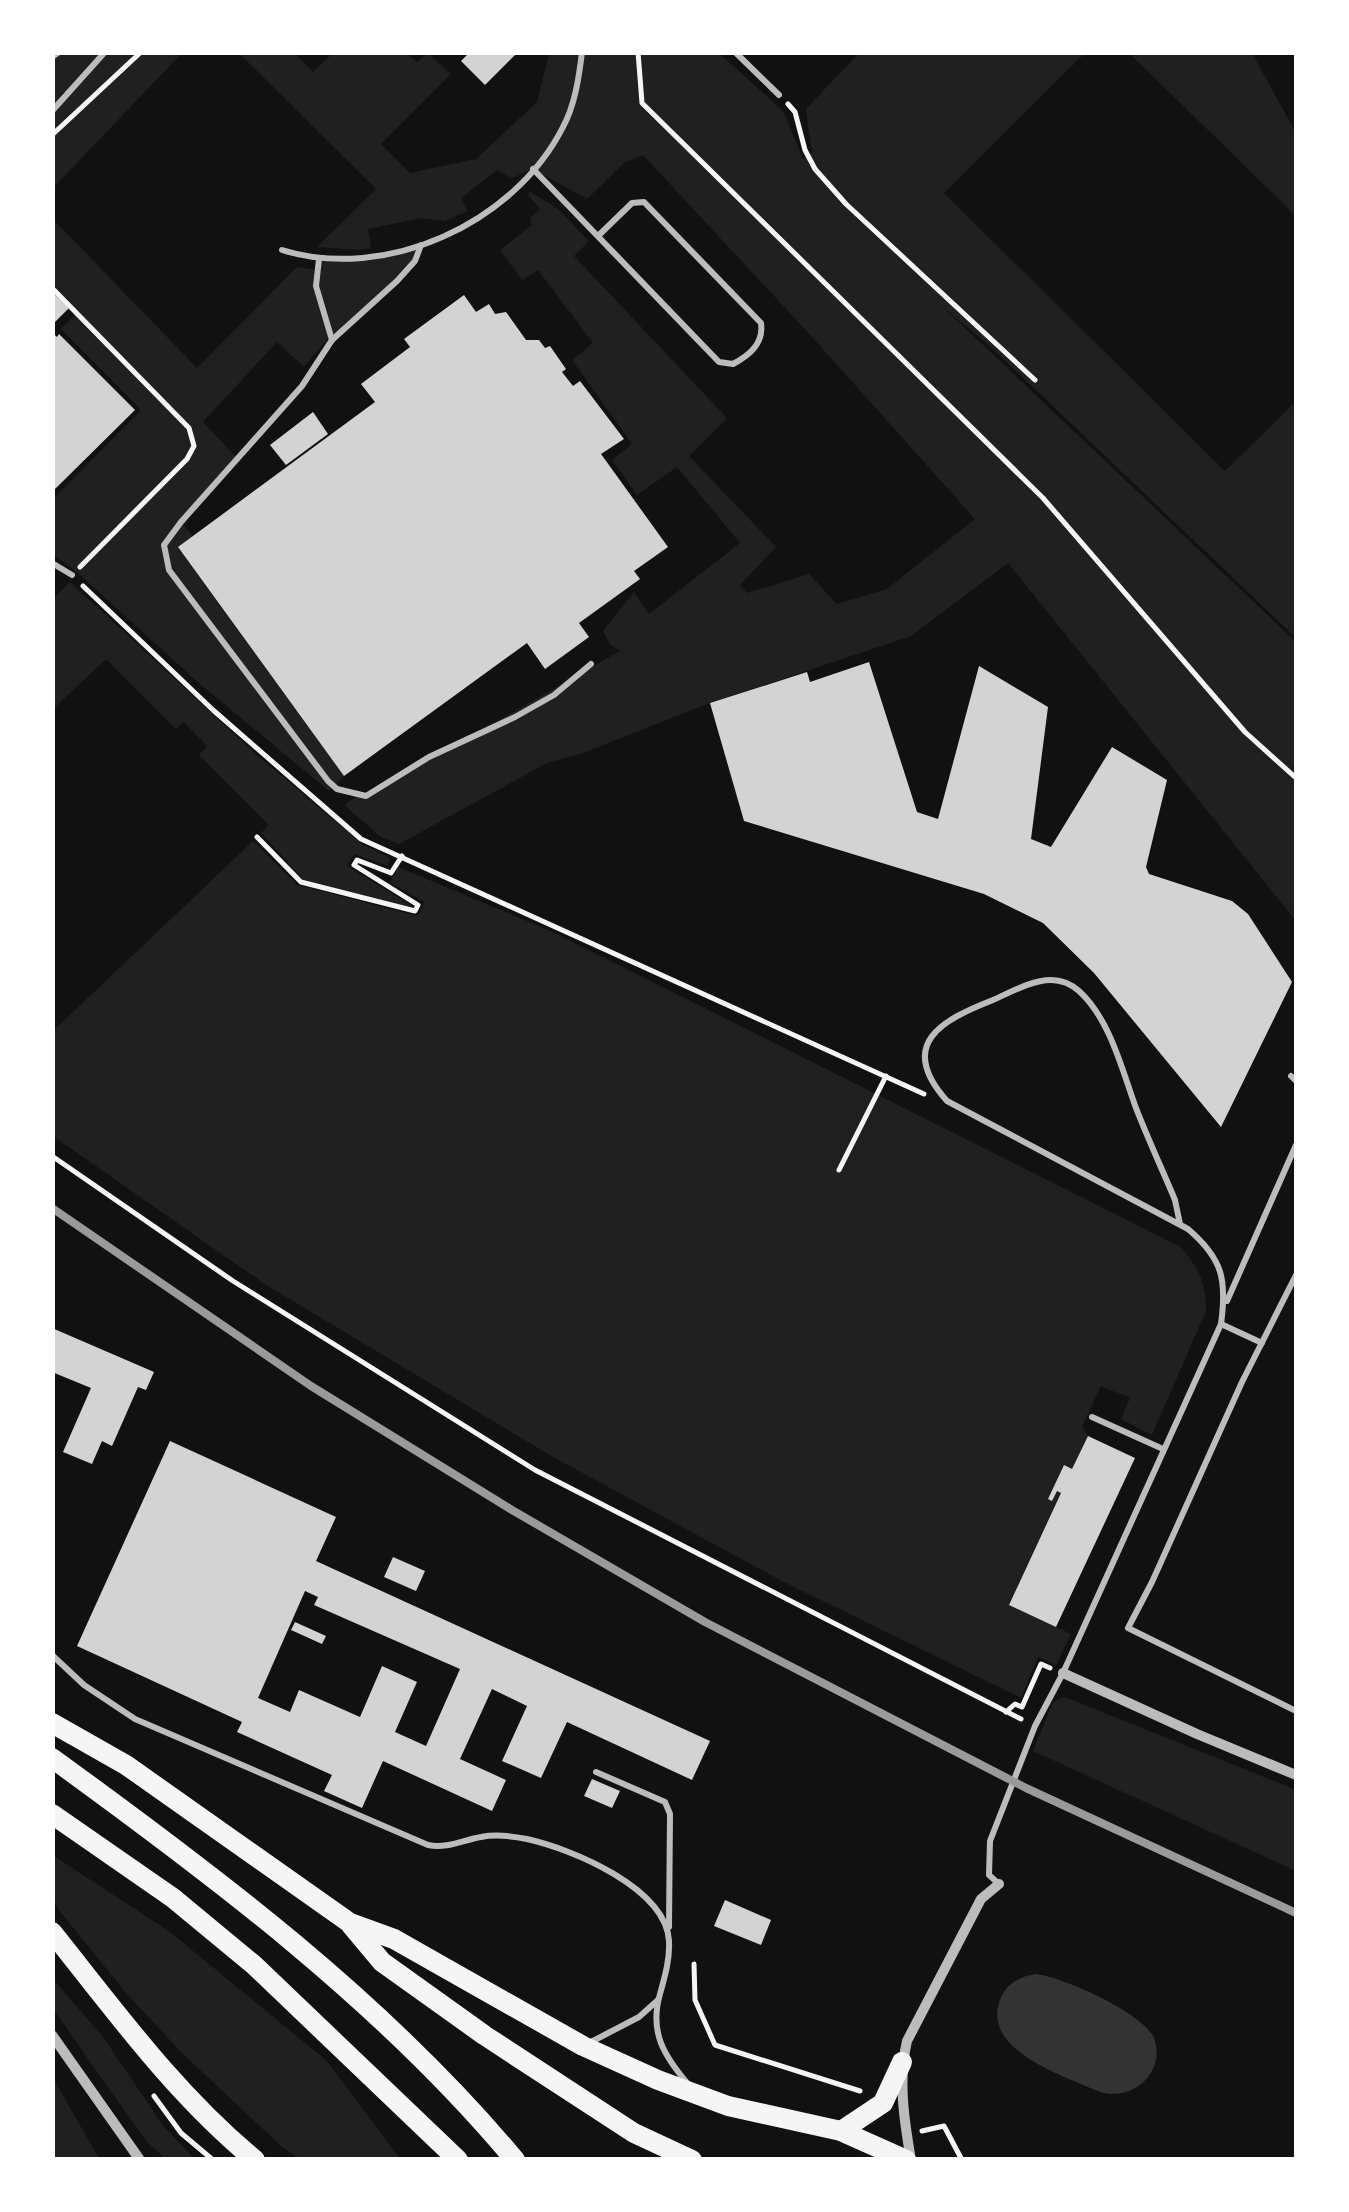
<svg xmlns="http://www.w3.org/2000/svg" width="1349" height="2212" font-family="'DM Sans',sans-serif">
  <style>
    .green { fill: #202020 }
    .water { fill: #333 }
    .building { fill: #d3d3d3; fill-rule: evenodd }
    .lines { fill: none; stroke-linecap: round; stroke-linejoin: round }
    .path { stroke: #f5f5f5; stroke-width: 5 }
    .service { stroke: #bcbcbc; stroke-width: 6 }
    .minor { stroke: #bcbcbc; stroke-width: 10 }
    .trunk { stroke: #f5f5f5; stroke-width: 20 }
    .rail { stroke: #9a9a9a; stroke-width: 8 }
  </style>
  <rect width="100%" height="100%" fill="#111"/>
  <g class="green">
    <path d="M53,53H182L53,188Z"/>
    <path d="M239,53H294L313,72L333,53H406L417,62L428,53L451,74L381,144L410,173L476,159L537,102L549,53H719L783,111L803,158L812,153L806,109L859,53H1085L944,193L1225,471L1296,401V638L996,352L941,305L1296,642V921L1008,563L911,636L710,703L580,754L547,763L399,844L381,837L344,805L359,795L366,796L620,651L610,644L603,631L634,592L649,614L740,543L677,467L637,495L612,460L632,444L572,360L593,343L538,270L522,280L500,250L532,225L530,218L540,209L528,195L530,192L557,208L589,241L574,256L727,418L689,456L776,547L740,585L747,593L809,574L837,604L887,589L975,519L813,338L643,155L624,163L587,199L533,169L512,178L497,170L461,198L468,211L445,221L421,218L368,229L371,248L359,250L317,247L376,189Z"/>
    <path d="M1129,53H1252L1296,133V216Z"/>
    <path d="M52,218L197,368L297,267L315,270L319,259H362L421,245L415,261L332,340L330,336L304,367L277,342L203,422L237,458L181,522L193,536L178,548L344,776L329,791L194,679L79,574L53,554V499L141,410L61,329L77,313L53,288Z"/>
    <path d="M70,582L257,755L362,844L390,858L388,866L354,854L347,866L411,905L410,910L303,879L261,833L269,825L199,755L207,746L184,722L176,729L106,659L53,709V599Z"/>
    <path d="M253,841L297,885L418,916L425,902L390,883L398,867L551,931L1181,1247C1198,1267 1207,1285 1206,1311L1152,1435L1121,1419L1130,1398L1101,1386L1082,1426L1088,1436L1072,1469L1063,1466L1048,1499L1052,1501L1057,1491L1061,1493L1009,1604L1071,1634L1056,1665L1038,1657L1021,1698L782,1581L553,1457L266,1285L53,1136V1031Z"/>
    <path d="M1065,1697L1296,1790V1871L1033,1751L1053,1702Z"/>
    <path d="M54,1856L170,1932L327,2061L400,2159H300L281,2146L183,2054L127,1994L58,1909L53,1897Z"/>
    <path d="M52,1978L103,2037L164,2127L195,2159H166L146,2141L53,2009Z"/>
    <path d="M53,2078L98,2157L100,2159H53Z"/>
  </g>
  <path class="water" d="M1035,1974C1061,1976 1144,2013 1154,2038C1167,2074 1129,2105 1095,2090C1061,2075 981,2049 1000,2000C1006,1984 1019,1977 1035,1974Z"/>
  <g class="building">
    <path d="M470,52H518L485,85L461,61Z"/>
    <path d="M52,292L69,308L52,325Z"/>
    <path d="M464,295L476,312L489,304L495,314L506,312L526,340H539L545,348L550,346L566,369L562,372L573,386L580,381L624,439L601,454L668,547L634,571L640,579L579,623L589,637L545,669L527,643L344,776L178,547L375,402L361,384L410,347L404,339Z"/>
    <path d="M52,332L57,337L59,334L135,410L52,492Z"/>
    <path d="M313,412L328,434L286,465L270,445Z"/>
    <path d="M869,662L917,812L938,819L979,666L1048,707L1031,839L1051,847L1112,747L1167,780L1146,867L1149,874L1232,901L1248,914L1292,982L1221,1127L1094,973L1043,923L984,894L744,821L710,703L807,672L810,682Z"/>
    <path d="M52,1328L154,1372L146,1390L138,1387L112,1446L102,1441L92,1464L63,1452L91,1388L52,1372Z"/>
    <path d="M1088,1436L1135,1458L1056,1627L1009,1605L1061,1493L1057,1491L1052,1501L1048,1499L1064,1465L1072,1469Z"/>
    <path d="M170,1441L336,1517L316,1561L710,1741L692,1780L567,1722L541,1778L502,1761L527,1706L492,1689L460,1759L506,1780L492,1811L383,1761L362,1808L324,1791L332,1775L237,1732L242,1722L77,1646ZM305,1591L318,1597L314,1605L460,1669L426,1746L395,1732L417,1682L382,1666L360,1717L299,1690L290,1712L258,1698Z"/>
    <path d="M393,1557L425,1571L416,1591L384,1577Z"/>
    <path d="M295,1622L326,1636L322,1644L291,1630Z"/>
    <path d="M592,1779L620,1791L612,1808L584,1796Z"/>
    <path d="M725,1900L771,1920L761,1945L714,1926Z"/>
  </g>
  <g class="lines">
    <g class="path">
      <path d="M638,52L642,103L1043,498L1245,732L1296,778"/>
      <path d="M788,104L795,112L805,150L815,169L846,204L1035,380"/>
      <path d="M52,135L141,52"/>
      <path d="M52,288L189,428L194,446L187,459L80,567"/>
      <path d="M83,586L213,710L361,839L924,1094"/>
      <path d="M257,837L301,882L415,911L418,905L354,865L357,860L391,873L402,856"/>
      <path d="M52,1156L233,1281L535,1470L1021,1719"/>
      <path d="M839,1170L886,1076"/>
      <path d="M1006,1712L1015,1704L1022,1707L1041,1664L1050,1668"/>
      <path d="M694,1964L695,2000L715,2045L860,2091"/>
      <path d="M154,2096L181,2133L213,2160"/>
      <path d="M922,2131L944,2126L962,2160"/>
    </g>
    <g class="service">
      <path d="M735,52L779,95"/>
      <path d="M52,57L59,52"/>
      <path d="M52,111L105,52"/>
      <path d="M533,169L719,362L733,364C750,355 764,343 761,323L644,202L632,203L598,236"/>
      <path d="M421,245L415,261L397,281L332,340L302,386L181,522L164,545L169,570L328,781L337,789L366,796L429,757L515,717L554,695L591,664"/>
      <path d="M282,250C385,282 514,224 563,127C575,105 579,77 582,52"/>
      <path d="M319,259L316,286L332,340"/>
      <path d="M52,563L72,575"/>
      <path d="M1291,1076L1296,1081"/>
      <path d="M1296,1275L1242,1382L1152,1582L1128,1628L1296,1711"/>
      <path d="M1227,1301L1296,1145"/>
      <path d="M1221,1324L1262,1343"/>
      <path d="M1092,1417L1163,1449"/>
      <path d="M52,1655L84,1685L135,1719L428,1845C447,1849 463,1840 481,1837C496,1834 512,1836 527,1839C572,1849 666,1888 669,1941C670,1959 665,1976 660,1994C649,2032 664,2056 688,2084"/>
      <path d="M596,1772L665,1802L670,1814L669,1927"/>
      <path d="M999,1884L989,1875L990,1841L1035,1726L1063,1673L1221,1324C1227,1280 1223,1259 1188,1229L947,1101C896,1044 942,1020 993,1000C1011,992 1032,980 1051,980C1062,980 1071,984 1079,991C1110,1019 1122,1070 1136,1108C1148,1139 1162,1169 1175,1200L1180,1224"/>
      <path d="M589,2043L639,2017L658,2000"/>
    </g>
    <g class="minor">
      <path d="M1063,1673L1197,1734L1296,1775"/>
      <path d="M52,2035L140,2160"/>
      <path d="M911,2160C904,2120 898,2080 907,2041L981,1899L999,1884"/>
    </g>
    <g class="trunk">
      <path d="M52,1723L126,1765L350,1923L394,1939L583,2046L658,2080L728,2106L841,2131L906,2160"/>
      <path d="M52,1758C216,1877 384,2003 515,2160"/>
      <path d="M52,1814L173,1898L254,1965L458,2160"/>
      <path d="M351,1925L382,1962L484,2035L634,2133L692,2160"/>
      <path d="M52,1932C116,2012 175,2094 255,2160"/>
      <path d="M841,2131L883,2103L902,2062"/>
    </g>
    <path class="rail" d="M52,1208L311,1386L512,1510L705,1622L1026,1788L1296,1913"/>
  </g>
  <rect width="1349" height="2212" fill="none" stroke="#ffffff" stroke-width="110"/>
</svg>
